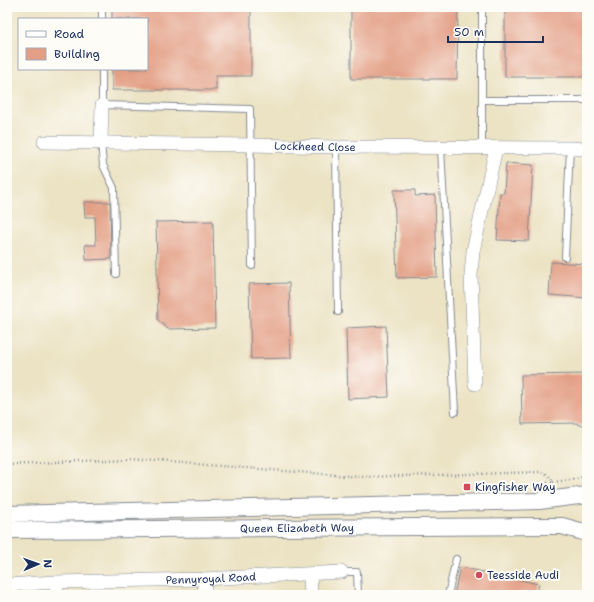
<svg xmlns="http://www.w3.org/2000/svg" width="594" height="602" font-family="'Shantell Sans',sans-serif">
  <style>
    .building { fill: #e39f85 }
    .lines { fill: none; stroke-linecap: round; stroke-linejoin: round }
    .service-casing { stroke: #848991; stroke-width: 8 }
    .minor-casing { stroke: #848991; stroke-width: 14 }
    .tertiary-casing { stroke: #848991; stroke-width: 18 }
    .path { stroke: #848991; stroke-width: 2.5; stroke-dasharray: 1 3; stroke-linecap: butt }
    .service { stroke: #fff; stroke-width: 6 }
    .minor { stroke: #fff; stroke-width: 13 }
    .tertiary { stroke: #fff; stroke-width: 16 }
    .poi-dot { fill: #d1495b; stroke: #fdfcf7; stroke-width: 1.5 }
    .labels { text-anchor: middle; stroke-width: 4; stroke-linejoin: round; paint-order: stroke }
    .street-label { font-size: 11px; fill: #1b2f5e; stroke: #fdfcf7 }
    .poi-label { font-size: 11px; fill: #1b2f5e; stroke: #fdfcf7; text-anchor: start }
  </style>
  <rect width="100%" height="100%" fill="#fdfcf7"/>
  <filter id="ink" filterUnits="userSpaceOnUse"><feTurbulence type="fractalNoise" baseFrequency=".025" numOctaves="2"/><feDisplacementMap in="SourceGraphic" scale="8" xChannelSelector="R" yChannelSelector="G"/><feConvolveMatrix kernelMatrix="1 2 1 2 8 2 1 2 1" color-interpolation-filters="sRGB"/></filter>
  <filter id="wash" filterUnits="userSpaceOnUse"><feTurbulence type="fractalNoise" baseFrequency=".012" numOctaves="4" result="noise"/><feDisplacementMap in="SourceGraphic" scale="16" xChannelSelector="R" yChannelSelector="G"/><feGaussianBlur stdDeviation="0.9" result="paint"/><feColorMatrix in="noise" values="0 0 0 0 0 0 0 0 0 0 0 0 0 0 0 0 0 1.4 0 .05"/><feComposite in="paint" operator="in"/></filter>
  <g filter="url(#wash)">
    <rect width="100%" height="100%" fill="#ece3c4"/>
    <g id="blocks">
      <g class="building">
        <path d="M112,7H251V76H216V90H112V69H147V19H112Z"/>
        <path d="M351,7H458L457,79H351Z"/>
        <rect x="505" y="7" width="82" height="70"/>
        <path d="M506,163L533,165L529,241L497,240L500,193H504Z"/>
        <path d="M394,190H415V196L435,195L437,277L397,278Z"/>
        <path d="M84,202H110L111,259L86,260L85,245H96L95,217H85Z"/>
        <path d="M213,221L215,328L168,329L158,320L156,222Z"/>
        <path d="M551,262L587,264V298L549,295Z"/>
        <path d="M289,283L291,358L251,359L249,284Z"/>
        <path d="M386,326L389,397L348,399L346,328Z"/>
        <path d="M587,374V425H578L577,423L522,424L521,375Z"/>
        <path d="M460,567L539,584L537,595H454Z"/>
      </g>
    </g>
  </g>
  <g filter="url(#ink)">
    <use href="#blocks" fill-opacity="0" stroke="#848991" stroke-width="1"/>
    <g class="lines">
      <g class="service-casing">
        <g id="service">
          <path d="M102,7V19"/>
          <path d="M102,69V105L250,109L252,266"/>
          <path d="M482,100H587"/>
          <path d="M101,142L103,165L114,188L116,274"/>
          <path d="M336,147L338,312"/>
          <path d="M441,148L455,412"/>
          <path d="M482,148V7"/>
          <path d="M565,257L570,148"/>
          <path d="M342,572H357L358,595"/>
          <path d="M448,595L456,559"/>
        </g>
      </g>
      <g class="minor-casing">
        <g id="minor">
          <path id="s1" d="M44,142L251,145L336,147L570,148L587,149"/>
          <path d="M101,142L102,105"/>
          <path d="M475,384L471,275L473,251L496,148"/>
          <path d="M310,574L311,595"/>
          <path d="M204,579L205,595"/>
          <path d="M56,582L57,595"/>
          <path id="s2" d="M7,585L56,582L204,579L342,572"/>
        </g>
      </g>
      <g class="tertiary-casing">
        <g id="tertiary">
          <path d="M7,514L539,501L587,495"/>
          <path id="s3" d="M7,530L550,526H562L587,533"/>
        </g>
      </g>
      <g class="path">
        <path d="M7,464L131,459L362,477L541,472C548,474 550,476 553,482L538,484V487"/>
        <path d="M553,482L577,479L587,475"/>
      </g>
      <use href="#service" class="service"/>
      <use href="#minor" class="minor"/>
      <use href="#tertiary" class="tertiary"/>
    </g>
  </g>
  <g class="poi-dot">
    <rect x="463" y="483" width="8" height="8" rx="2"/>
    <circle cx="479" cy="575" r="4"/>
  </g>
  <g class="labels">
    <g class="street-label">
      <text dy="4" stroke="none"><textPath href="#s1" startOffset="271">Lockheed Close</textPath></text>
      <text dy="4" stroke="none"><textPath href="#s3" startOffset="290">Queen Elizabeth Way</textPath></text>
      <text dy="4" stroke="none"><textPath href="#s2" startOffset="204">Pennyroyal Road</textPath></text>
    </g>
    <g class="poi-label">
      <text x="475" y="491">Kingfisher Way</text>
      <text x="487" y="579">Teesside Audi</text>
    </g>
  </g>
  <rect width="594" height="602" fill="none" stroke="#fdfcf7" stroke-width="24"/>
  <rect x="18" y="18" width="130" height="52" fill="#fdfcf7" stroke="#a3aaba"/>
  <rect x="26" y="31" width="20" height="6" fill="#ffffff" stroke="#a3aaba"/>
  <text x="54" y="38" font-size="12" fill="#1b2f5e">Road</text>
  <rect x="26" y="48" width="20" height="12" fill="#e39f85" stroke="#a3aaba"/>
  <text x="54" y="58" font-size="12" fill="#1b2f5e">Building</text>
  <g transform="translate(38 564) rotate(88)" stroke="#fdfcf7" stroke-width="3" paint-order="stroke">
  <path d="M0-3L7 15L0 10L-7 15Z" fill="#1b2f5e"/>
  <text y="-6" font-size="11" font-weight="bold" text-anchor="middle" fill="#1b2f5e">N</text>
  </g>
  <path d="M448 36v6h95v-6" fill="none" stroke="#1b2f5e" stroke-width="2"/>
  <text x="454" y="36" font-size="12" fill="#1b2f5e" stroke="#fdfcf7" stroke-width="3" paint-order="stroke">50 m</text>
</svg>
